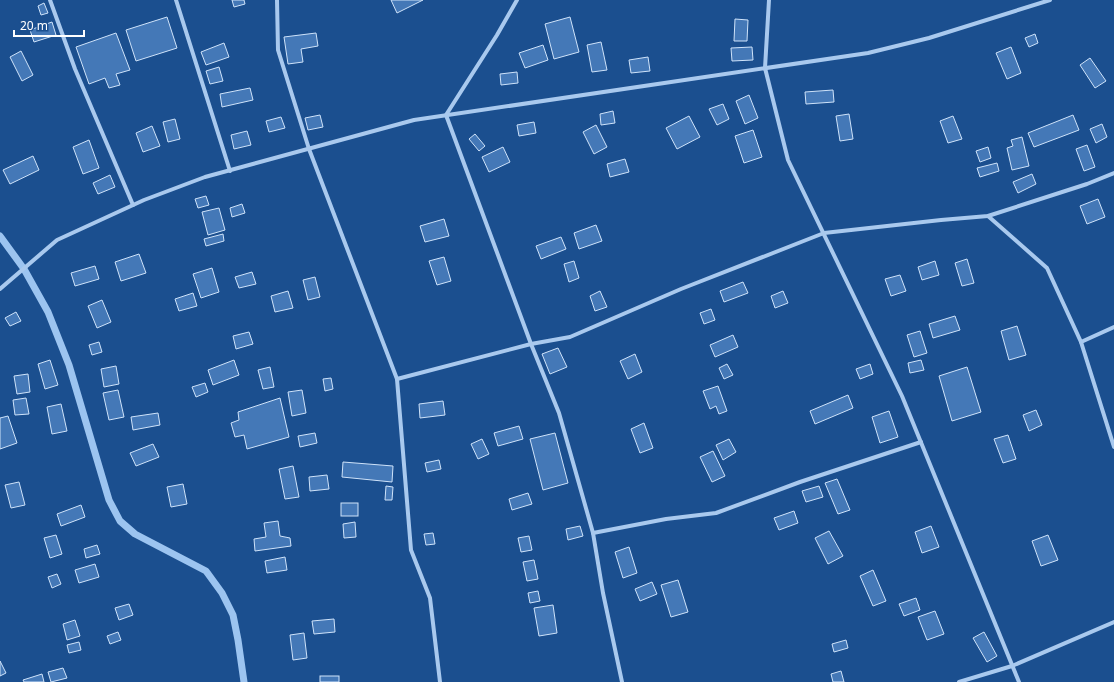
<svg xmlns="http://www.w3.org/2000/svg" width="1114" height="682" font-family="'Noto Sans',sans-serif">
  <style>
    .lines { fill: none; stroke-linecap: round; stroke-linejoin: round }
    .stream { stroke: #9cc4f0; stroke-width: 7 }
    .building { fill: #4478b7; stroke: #cfe3fa }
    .minor { stroke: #a9c9ee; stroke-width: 4 }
  </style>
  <rect width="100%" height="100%" fill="#1b4f8f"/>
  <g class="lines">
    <path class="stream" d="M0,236L24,269L48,312L69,365L109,500L120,521L135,534L206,571L222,593L233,615L238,640L244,682"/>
  </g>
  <g class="building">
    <path d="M232,0H244L245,4L234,7Z"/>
    <path d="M391,0H423L397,13Z"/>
    <path d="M44,3L48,13L41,15L38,6Z"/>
    <path d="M167,17L177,48L136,61L126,30Z"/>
    <path d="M570,17L579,52L554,59L545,24Z"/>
    <path d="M735,19L748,20L747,41H734Z"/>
    <path d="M52,22L56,35L34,42L30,30Z"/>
    <path d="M116,33L130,70L116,74L120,85L109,88L105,78L89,84L76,47Z"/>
    <path d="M316,33L318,46L301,49L303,62L288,64L284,37Z"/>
    <path d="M1035,34L1038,43L1029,47L1025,38Z"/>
    <path d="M601,42L607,70L592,72L587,45Z"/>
    <path d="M224,43L229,57L206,65L201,52Z"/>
    <path d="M543,45L548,60L525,68L519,53Z"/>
    <path d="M752,47L753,60L732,61L731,48Z"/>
    <path d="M1011,47L1021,73L1007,79L996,53Z"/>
    <path d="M21,51L33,75L22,81L10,57Z"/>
    <path d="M648,57L650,71L631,73L629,60Z"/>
    <path d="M1090,58L1106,81L1095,88L1080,65Z"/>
    <path d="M219,67L223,81L210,84L206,71Z"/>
    <path d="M517,72L518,83L501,85L500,74Z"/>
    <path d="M250,88L253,100L222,107L220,94Z"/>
    <path d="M833,90L834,102L806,104L805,92Z"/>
    <path d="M749,95L758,118L745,124L736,101Z"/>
    <path d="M723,104L729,119L717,125L709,109Z"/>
    <path d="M613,111L615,123L601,125L600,114Z"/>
    <path d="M849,114L853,139L840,141L836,116Z"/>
    <path d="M320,115L323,127L308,130L305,118Z"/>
    <path d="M1073,115L1079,130L1034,147L1028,133Z"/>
    <path d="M689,116L700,137L677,149L666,128Z"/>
    <path d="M953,116L962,139L948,143L940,121Z"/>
    <path d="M281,117L285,128L269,132L266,121Z"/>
    <path d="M175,119L180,139L168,142L163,122Z"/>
    <path d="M534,122L536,133L519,136L517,125Z"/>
    <path d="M1102,124L1107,137L1096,143L1090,129Z"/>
    <path d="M596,125L607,147L594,154L583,132Z"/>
    <path d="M152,126L160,146L143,152L136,133Z"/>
    <path d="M753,130L762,157L744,163L735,136Z"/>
    <path d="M247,131L251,145L234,149L231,135Z"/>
    <path d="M475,134L485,146L479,151L469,139Z"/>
    <path d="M1022,137L1029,166L1012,170L1007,148L1013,146L1011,140Z"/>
    <path d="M89,140L99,168L83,174L73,147Z"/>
    <path d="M1087,145L1095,167L1084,171L1076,149Z"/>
    <path d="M503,147L510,162L489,172L482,157Z"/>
    <path d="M988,147L991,158L980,162L976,151Z"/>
    <path d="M33,156L39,170L10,184L3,170Z"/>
    <path d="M625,159L629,172L610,177L607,164Z"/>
    <path d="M997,163L999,171L980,177L977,168Z"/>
    <path d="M1032,174L1036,184L1018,193L1013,182Z"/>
    <path d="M110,175L115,187L98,194L93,183Z"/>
    <path d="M206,196L209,205L198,208L195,199Z"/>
    <path d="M1098,199L1105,217L1087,224L1080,206Z"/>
    <path d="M242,204L245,213L232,217L230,208Z"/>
    <path d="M219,208L225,230L208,235L202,212Z"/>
    <path d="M444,219L449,236L425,242L420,226Z"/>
    <path d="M596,225L602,241L579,249L574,233Z"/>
    <path d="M223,234L224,241L206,246L204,239Z"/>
    <path d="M561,237L566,249L541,259L536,246Z"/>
    <path d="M139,254L146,273L121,281L115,262Z"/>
    <path d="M444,257L451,281L437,285L429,261Z"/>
    <path d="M967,259L974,283L962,286L955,263Z"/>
    <path d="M574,261L579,278L569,282L564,264Z"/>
    <path d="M935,261L939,275L922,280L918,267Z"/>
    <path d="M95,266L99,279L75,286L71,273Z"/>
    <path d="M212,268L219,292L201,298L193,274Z"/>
    <path d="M252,272L256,284L239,288L235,277Z"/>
    <path d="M900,275L906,291L891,296L885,279Z"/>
    <path d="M315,277L320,297L308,300L303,280Z"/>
    <path d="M743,282L748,293L724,302L720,291Z"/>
    <path d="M288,291L293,308L275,312L271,296Z"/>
    <path d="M600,291L607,307L595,311L590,296Z"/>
    <path d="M783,291L788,303L775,308L771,296Z"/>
    <path d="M193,293L197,306L179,311L175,299Z"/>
    <path d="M102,300L111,322L97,328L88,306Z"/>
    <path d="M711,309L715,320L704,324L700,313Z"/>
    <path d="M16,312L21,321L10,326L5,318Z"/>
    <path d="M955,316L960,330L933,338L929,324Z"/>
    <path d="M1017,326L1026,355L1009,360L1001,331Z"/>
    <path d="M920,331L927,353L914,357L907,335Z"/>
    <path d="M249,332L253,344L236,349L233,336Z"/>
    <path d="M733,335L738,347L715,357L710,345Z"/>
    <path d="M99,342L102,352L92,355L89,345Z"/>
    <path d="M558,348L567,367L550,374L542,354Z"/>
    <path d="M635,354L642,372L628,379L620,361Z"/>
    <path d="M50,360L58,385L45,389L38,364Z"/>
    <path d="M234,360L239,375L213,385L208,370Z"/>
    <path d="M921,360L924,370L910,373L908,363Z"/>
    <path d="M727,364L733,375L724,379L719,368Z"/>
    <path d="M870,364L873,374L860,379L856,369Z"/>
    <path d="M116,366L119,384L104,387L101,369Z"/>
    <path d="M270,367L274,387L263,389L258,370Z"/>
    <path d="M967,367L981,412L952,421L939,376Z"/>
    <path d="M28,374L30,392L17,394L14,376Z"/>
    <path d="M331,378L333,389L325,391L323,379Z"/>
    <path d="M205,383L208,392L196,397L192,387Z"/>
    <path d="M718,386L727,411L719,414L716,406L710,409L703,391Z"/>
    <path d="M118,390L124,417L109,420L103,393Z"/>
    <path d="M302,390L306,413L292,416L288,392Z"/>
    <path d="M848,395L853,408L815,424L810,411Z"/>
    <path d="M26,398L29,414L15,415L13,400Z"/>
    <path d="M280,398L289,437L247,449L244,435L235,437L231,423L239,420L238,412Z"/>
    <path d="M443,401L445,415L420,418L419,404Z"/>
    <path d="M61,404L67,431L52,434L47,407Z"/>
    <path d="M1036,410L1042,425L1029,431L1023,415Z"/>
    <path d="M889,411L898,437L880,443L872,417Z"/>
    <path d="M158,413L160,425L133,430L131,417Z"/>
    <path d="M8,416L17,443L0,449V418Z"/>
    <path d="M644,423L653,448L640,453L631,429Z"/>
    <path d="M519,426L523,439L498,446L494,433Z"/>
    <path d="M315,433L317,443L300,447L298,436Z"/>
    <path d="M555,433L568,483L543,490L530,439Z"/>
    <path d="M1008,435L1016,459L1003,463L994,439Z"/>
    <path d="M482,439L489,454L478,459L471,444Z"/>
    <path d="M729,439L736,452L723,460L716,445Z"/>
    <path d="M153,444L159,457L136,466L130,453Z"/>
    <path d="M713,451L725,476L712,482L700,457Z"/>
    <path d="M439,460L441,469L427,472L425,463Z"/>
    <path d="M343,462L393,466L392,482L342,477Z"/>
    <path d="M293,466L299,497L285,499L279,469Z"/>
    <path d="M327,475L329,489L310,491L309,477Z"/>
    <path d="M837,479L850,510L838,514L825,483Z"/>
    <path d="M19,482L25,505L11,508L5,485Z"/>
    <path d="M183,484L187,504L171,507L167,487Z"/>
    <path d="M386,486L393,487L392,500H385Z"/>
    <path d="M819,486L823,497L806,502L802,491Z"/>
    <path d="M528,493L532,504L512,510L509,499Z"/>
    <rect x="341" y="503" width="17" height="13"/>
    <path d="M81,505L85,517L61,526L57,514Z"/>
    <path d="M794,511L798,523L779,530L774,518Z"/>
    <path d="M278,521L280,536L290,538L291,546L255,551L254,539L266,537L264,523Z"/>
    <path d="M355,522L356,537L344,538L343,524Z"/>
    <path d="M580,526L583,536L568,540L566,529Z"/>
    <path d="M931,526L939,547L922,553L915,532Z"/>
    <path d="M829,531L843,556L828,564L815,538Z"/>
    <path d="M433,533L435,544L426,545L424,534Z"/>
    <path d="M56,535L62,554L50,558L44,538Z"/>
    <path d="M1048,535L1058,560L1041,566L1032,541Z"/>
    <path d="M529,536L532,550L521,552L518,538Z"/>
    <path d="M97,545L100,554L86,558L84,549Z"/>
    <path d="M629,547L637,573L623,578L615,552Z"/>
    <path d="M285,557L287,570L267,573L265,561Z"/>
    <path d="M534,560L538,579L527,581L523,562Z"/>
    <path d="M95,564L99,577L79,583L75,570Z"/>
    <path d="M873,570L886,601L873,606L860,576Z"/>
    <path d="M57,574L61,584L52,588L48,577Z"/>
    <path d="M678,580L688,612L671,617L661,585Z"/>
    <path d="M652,582L657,594L640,601L635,589Z"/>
    <path d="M538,591L540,601L530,603L528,593Z"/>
    <path d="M916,598L920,610L904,616L899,604Z"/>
    <path d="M129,604L133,615L119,620L115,608Z"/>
    <path d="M553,605L557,633L539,636L534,608Z"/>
    <path d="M935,611L944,634L927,640L918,617Z"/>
    <path d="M334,619L335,632L314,634L312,621Z"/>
    <path d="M75,620L80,636L67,640L63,624Z"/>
    <path d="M118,632L121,640L110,644L107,636Z"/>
    <path d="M984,632L997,656L987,662L973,638Z"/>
    <path d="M304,633L307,658L293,660L290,635Z"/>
    <path d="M846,640L848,648L834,652L832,644Z"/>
    <path d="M79,642L81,650L69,653L67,645Z"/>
    <path d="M0,661L6,673L0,676Z"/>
    <path d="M63,668L67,678L51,682L48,672Z"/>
    <path d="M841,671L844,682H833L831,674Z"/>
    <path d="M42,674L44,682H24L23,680Z"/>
    <rect x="320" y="676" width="19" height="6"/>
  </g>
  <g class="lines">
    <g class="minor">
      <path d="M50,0L75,69L133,205"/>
      <path d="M176,0L230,171"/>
      <path d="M277,0L278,50L309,149L397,379L411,550L430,598L440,682"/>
      <path d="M517,0L497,35L446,115L531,344L559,413L593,533L603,593L622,682"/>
      <path d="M769,0L765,68L788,160L902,396L1019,682"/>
      <path d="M988,216L1047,268L1081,342L1114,447"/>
      <path d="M0,289L57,240L144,200L205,177L414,120L868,53L929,38L1050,0"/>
      <path d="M1081,342L1114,327"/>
      <path d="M397,379L531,344L570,337L681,289L824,233L941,220L988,216L1087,184L1114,173"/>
      <path d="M593,533L666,519L716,513L800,482L921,442"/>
      <path d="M959,682L1012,666L1114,622"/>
    </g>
  </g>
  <path d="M14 30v6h70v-6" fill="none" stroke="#ffffff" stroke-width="2"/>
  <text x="20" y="30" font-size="12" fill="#ffffff" stroke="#1b4f8f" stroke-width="3" paint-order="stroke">20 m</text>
</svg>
